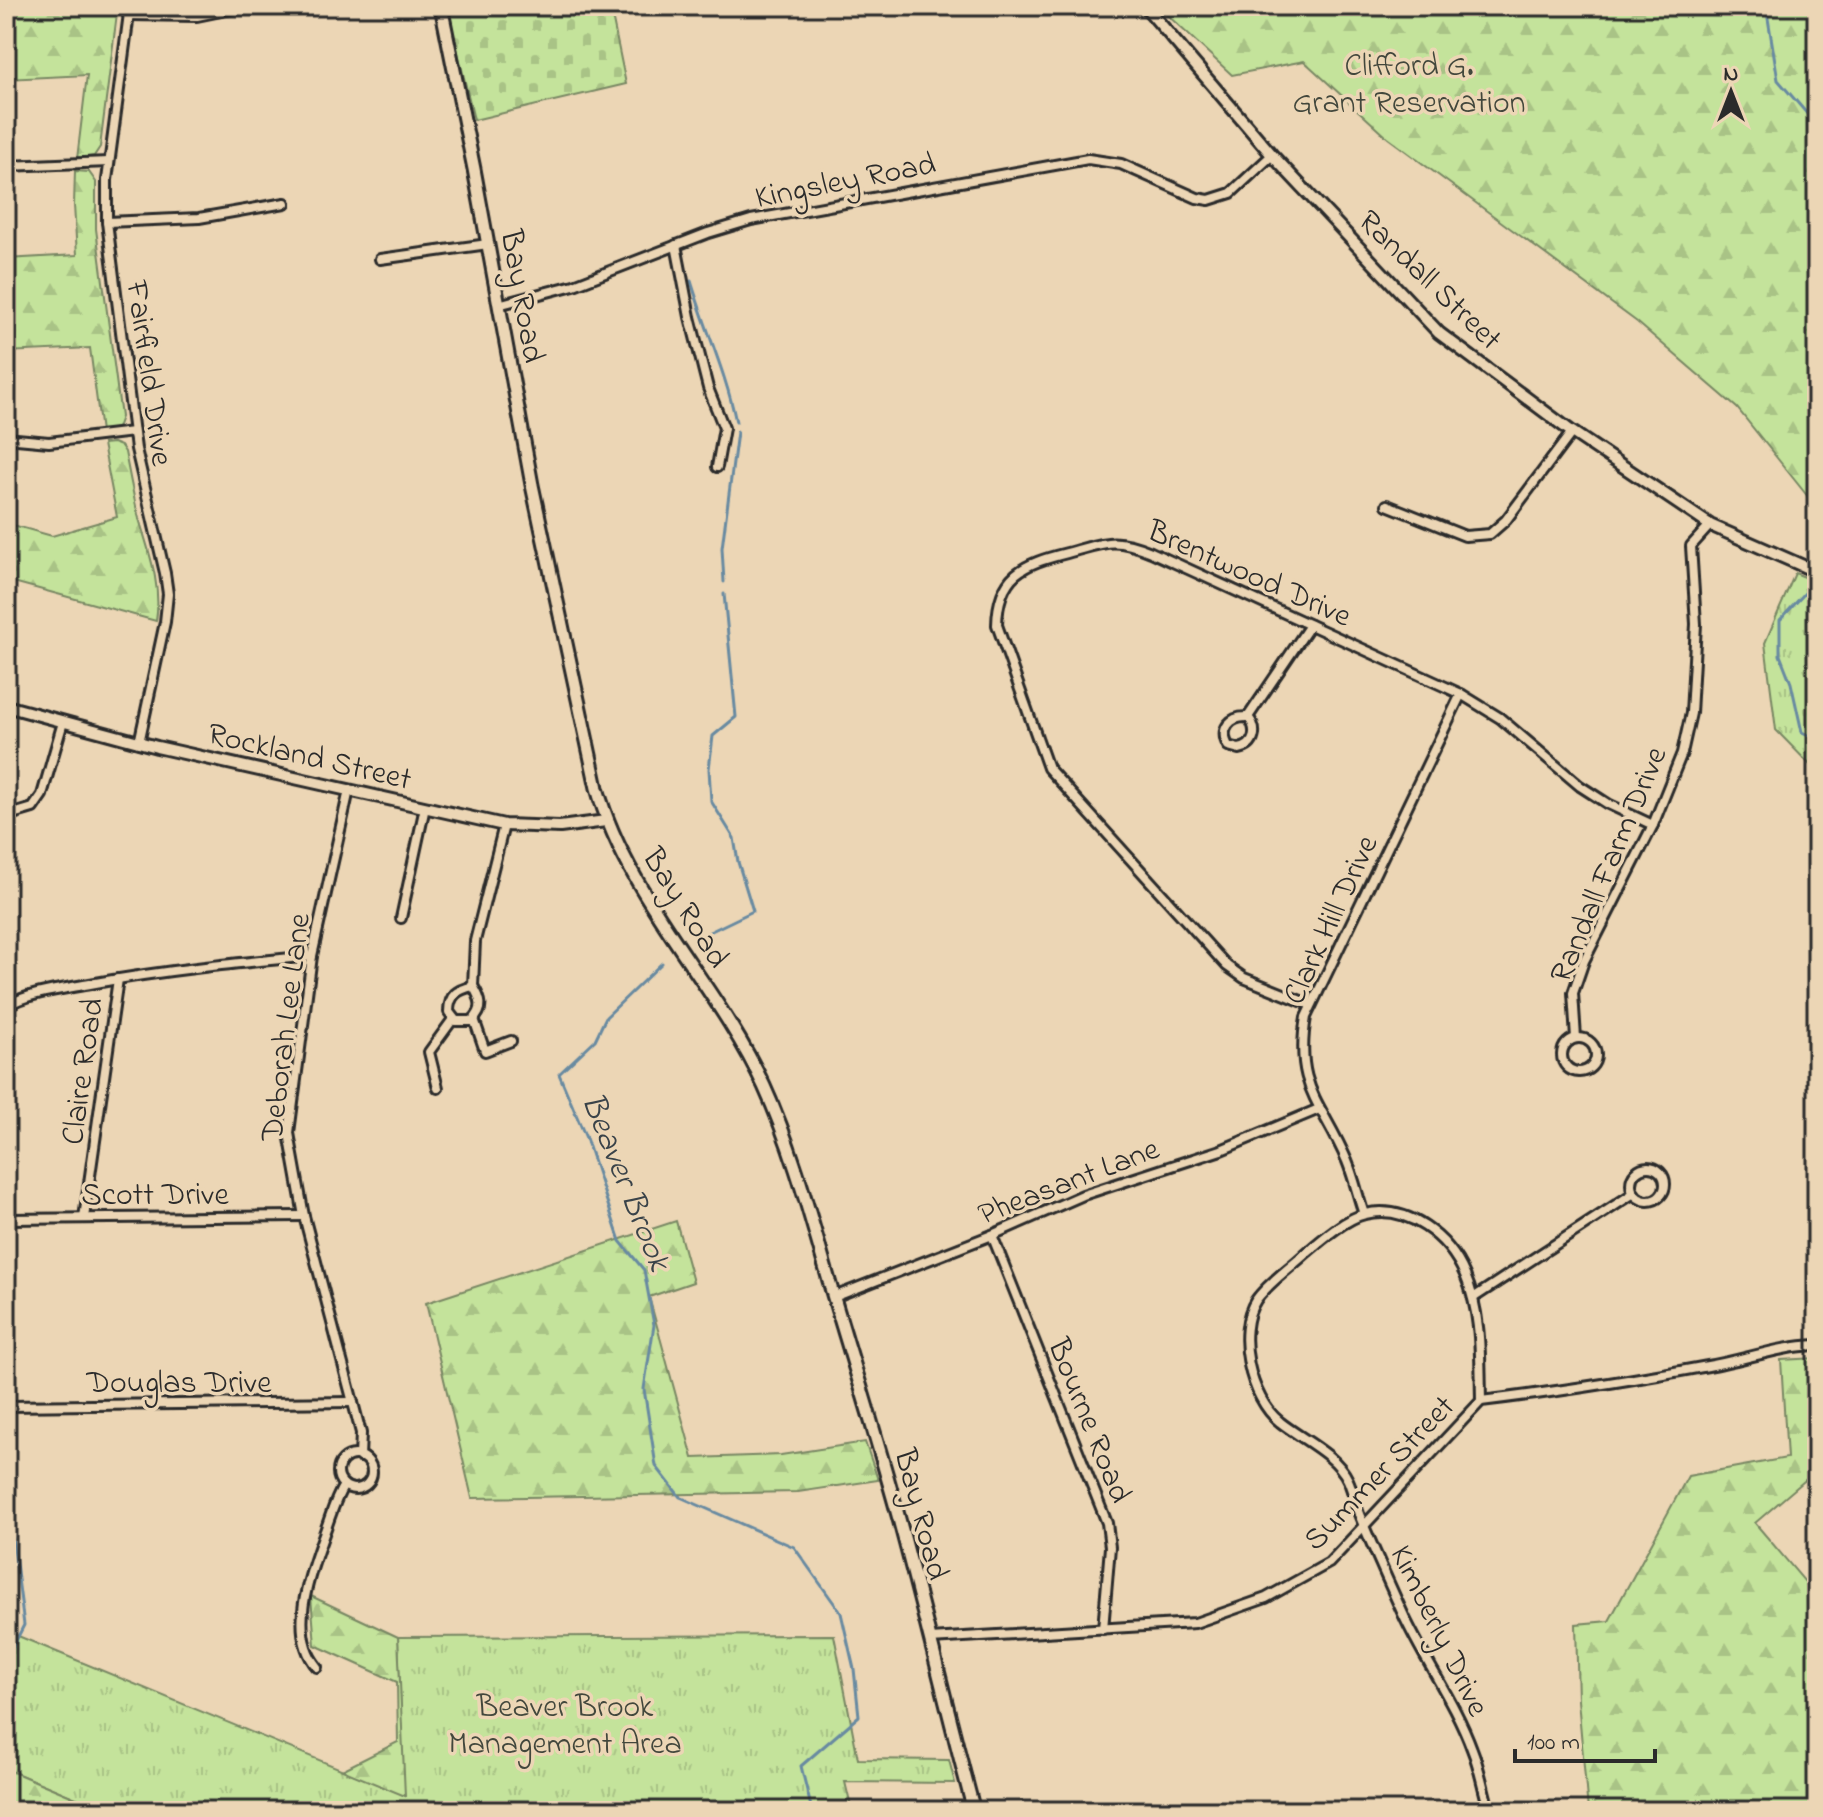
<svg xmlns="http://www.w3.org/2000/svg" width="1823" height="1817" font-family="'Indie Flower',sans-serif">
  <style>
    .grass { fill: url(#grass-tufts); stroke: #788763; stroke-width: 2 }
    .forest { fill: url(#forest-firs); stroke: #788763; stroke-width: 2 }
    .cemetery { fill: url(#cemetery-stones); stroke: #788763; stroke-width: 2 }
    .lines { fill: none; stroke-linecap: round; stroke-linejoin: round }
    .stream { stroke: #688aa1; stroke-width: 3 }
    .minor-casing { stroke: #2b2b2b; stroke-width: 14 }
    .tertiary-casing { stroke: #2b2b2b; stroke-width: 16 }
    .secondary-casing { stroke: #2b2b2b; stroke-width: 17 }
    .minor { stroke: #ecd6b5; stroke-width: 8 }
    .tertiary { stroke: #ecd6b5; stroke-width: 10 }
    .secondary { stroke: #ecd6b5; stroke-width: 11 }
    .labels { text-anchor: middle; stroke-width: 7; stroke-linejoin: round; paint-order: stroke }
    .park-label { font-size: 32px; fill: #42473c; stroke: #ecd6b5 }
    .street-label { font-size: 32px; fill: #2b2b2b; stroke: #ecd6b5 }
    .water-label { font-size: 34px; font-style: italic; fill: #3a4349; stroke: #ecd6b5 }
  </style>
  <defs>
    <pattern id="grass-tufts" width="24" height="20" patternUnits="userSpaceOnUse" patternTransform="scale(2)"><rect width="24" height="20" fill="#c4e39b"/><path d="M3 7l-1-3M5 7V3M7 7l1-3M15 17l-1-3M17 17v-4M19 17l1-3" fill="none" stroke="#a9c386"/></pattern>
    <pattern id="forest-firs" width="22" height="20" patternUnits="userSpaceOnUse" patternTransform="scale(2)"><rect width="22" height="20" fill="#c4e39b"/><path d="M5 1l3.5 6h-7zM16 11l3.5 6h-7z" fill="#a9c386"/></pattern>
    <pattern id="cemetery-stones" width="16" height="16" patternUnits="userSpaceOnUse" patternTransform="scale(2)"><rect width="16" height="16" fill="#c4e39b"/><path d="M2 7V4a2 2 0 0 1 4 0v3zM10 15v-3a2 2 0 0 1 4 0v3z" fill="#a9c386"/></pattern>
  </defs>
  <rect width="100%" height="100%" fill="#ecd6b5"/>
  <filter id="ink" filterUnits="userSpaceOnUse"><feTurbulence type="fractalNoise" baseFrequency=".0125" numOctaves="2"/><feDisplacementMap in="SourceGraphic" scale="16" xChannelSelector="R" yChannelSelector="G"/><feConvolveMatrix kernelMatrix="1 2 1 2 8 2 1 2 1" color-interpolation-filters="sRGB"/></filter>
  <g filter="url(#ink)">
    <g class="grass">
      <path d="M1795,573L1817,582V772L1776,730L1765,643Z"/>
      <path d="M6,1631L404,1795L398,1637L834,1635L858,1759L949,1760L955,1783L845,1782L852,1811H107L6,1769Z"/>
    </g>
    <g class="forest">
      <path d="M6,6H118L100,147L94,156L77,159L87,75L6,79Z"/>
      <path d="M1163,6H1817V508L1737,408L1637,322L1388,138L1304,61L1232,75L1164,12Z"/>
      <path d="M75,171L89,172L96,182V229L121,417L117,428L101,432L90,348L6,352V259L77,255L74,205Z"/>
      <path d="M113,443L121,446L125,452C129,473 133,494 138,515C148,550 162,584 156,621L6,580V523L52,536L117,517L103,444Z"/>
      <path d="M676,1221L693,1282L649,1297L693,1458L781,1455L865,1442L878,1480L798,1492L472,1498L426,1303Z"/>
      <path d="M1817,1358V1470L1755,1523L1817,1596V1811H1588L1578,1700L1576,1624L1609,1621L1688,1476L1787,1458L1781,1360Z"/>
      <path d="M311,1596L398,1637L405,1796L342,1770L398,1742L397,1682L315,1645Z"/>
      <path d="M6,1769L107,1811H6Z"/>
    </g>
    <path class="cemetery" d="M447,6H610L626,84L474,120Z"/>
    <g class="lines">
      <g class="stream">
        <path d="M1766,6L1778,80L1809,116L1812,195L1817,204"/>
        <path d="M691,281C705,328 726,373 736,422"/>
        <path d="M1816,581L1780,620V655L1791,683L1802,732L1817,739"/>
        <path d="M724,582L722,548L737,432"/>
        <path d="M695,939L753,911L738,862L734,838L711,801L709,769L713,736L736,717L724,594"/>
        <path d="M662,963L606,1017L595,1040L559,1074L586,1138L620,1241L644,1270L654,1325L644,1389L656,1466L680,1497L794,1547L841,1613L854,1669L859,1716L801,1766L812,1811"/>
        <path d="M6,1519L11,1525L24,1625L6,1660"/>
        <path d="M6,1667L11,1697"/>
        <path d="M6,1714L8,1706"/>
      </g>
      <g class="minor-casing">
        <g id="minor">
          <path d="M130,6L107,180V222L136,449L165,573L168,594L165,622L139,743"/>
          <path d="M128,15L197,16L246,6"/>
          <path d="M6,166L109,162"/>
          <path d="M107,222L199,218L285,203"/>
          <path d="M676,245L690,317L708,388L724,428L717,467"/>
          <path d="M380,259L488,244"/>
          <path d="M498,305L574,285L708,233L751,220L1088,159L1121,164L1197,198L1209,200L1231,193L1272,155"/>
          <path d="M6,438L49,442L133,432"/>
          <path d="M1387,505L1465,536L1490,534L1506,520L1572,432"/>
          <path d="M1248,717C1230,716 1219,729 1228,746L1239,749C1256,746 1258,729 1248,717L1310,625"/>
          <path d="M349,790L312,956L289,1133L304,1216L361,1433L360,1457"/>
          <path d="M6,816L33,808L42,795L63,722"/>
          <path d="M401,918L425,807"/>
          <path d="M473,986L475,941L504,825"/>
          <path d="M473,986C481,999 485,1009 472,1021H456L449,1012C449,994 458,990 473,986Z"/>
          <path d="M1311,1005L1244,978L1227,966L1048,768L997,625C998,574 1023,564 1067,553C1105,543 1112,536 1151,552L1461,694L1500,718L1580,786L1608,804L1653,825"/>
          <path d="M6,1006C31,992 62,989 90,984C164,970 238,963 312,956"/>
          <path d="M474,1019L485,1051L511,1041"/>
          <circle cx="1579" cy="1055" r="17"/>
          <path d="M1576,1038L1573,993L1584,961L1653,825L1682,753L1691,713L1696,624L1691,546L1710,525"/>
          <path d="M438,1088L429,1052L453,1019"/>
          <circle cx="1648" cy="1184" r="17"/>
          <path d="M1364,1214C1358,1197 1354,1178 1347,1161C1322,1102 1294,1088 1306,1017L1461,694"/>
          <path d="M84,1218L118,979"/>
          <path d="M6,1219L304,1216"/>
          <path d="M992,1235L1107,1523L1110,1547L1103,1629"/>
          <path d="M834,1297L992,1235L1083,1195L1221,1150L1319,1109"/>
          <path d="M1473,1298L1634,1193"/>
          <path d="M1481,1401C1480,1359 1482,1314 1465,1275C1449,1237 1408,1204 1365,1214C1346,1218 1319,1242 1305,1254C1289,1269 1269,1282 1256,1300C1235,1332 1250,1399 1280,1422C1301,1439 1336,1454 1348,1480C1353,1491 1355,1503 1359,1514C1373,1548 1388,1581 1403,1614C1424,1660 1455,1702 1472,1749C1479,1766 1482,1784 1487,1802"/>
          <path d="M6,1406L353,1402"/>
          <circle cx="355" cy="1472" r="17"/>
          <path d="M930,1639L1195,1623L1266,1598L1329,1563L1481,1401C1557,1392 1632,1380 1708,1366C1745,1360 1779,1346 1817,1345"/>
          <path d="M317,1667C286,1631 312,1568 325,1531C331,1515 335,1499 344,1485"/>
        </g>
      </g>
      <g class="tertiary-casing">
        <g id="tertiary">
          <path d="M1145,6L1272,155L1439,333L1572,432L1710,525L1817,572"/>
          <path d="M6,706L157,747L504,825L560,827L606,821"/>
        </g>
      </g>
      <g class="secondary-casing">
        <path id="secondary" d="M441,6L474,169L532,485L597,788C628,899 716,982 764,1086C795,1154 813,1227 834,1298C857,1375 881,1452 902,1530C927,1623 949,1718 974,1811"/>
      </g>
      <use href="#minor" class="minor"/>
      <use href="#tertiary" class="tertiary"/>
      <use href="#secondary" class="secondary"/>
    </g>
  </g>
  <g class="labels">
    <g class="park-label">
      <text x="1409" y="75">Clifford G.<tspan x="1409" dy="37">Grant Reservation</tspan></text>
      <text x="565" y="1716">Beaver Brook<tspan x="565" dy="37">Management Area</tspan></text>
    </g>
    <g class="street-label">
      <text transform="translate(845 179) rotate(-11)" y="11">Kingsley Road</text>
      <text transform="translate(1431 279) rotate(44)" y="11">Randall Street</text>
      <text transform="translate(524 296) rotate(80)" y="11">Bay Road</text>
      <text transform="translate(151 373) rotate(82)" y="11">Fairfield Drive</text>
      <text transform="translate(1250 572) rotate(24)" y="11">Brentwood Drive</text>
      <text transform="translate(310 755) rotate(13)" y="11">Rockland Street</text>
      <text transform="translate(1607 864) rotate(-67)" y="11">Randall Farm Drive</text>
      <text transform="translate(687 907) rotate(58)" y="11">Bay Road</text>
      <text transform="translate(1329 919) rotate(-65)" y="11">Clark Hill Drive</text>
      <text transform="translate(284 1027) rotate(-83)" y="11">Deborah Lee Lane</text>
      <text transform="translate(81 1071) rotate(-82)" y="11">Claire Road</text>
      <text transform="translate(1068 1180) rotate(-21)" y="11">Pheasant Lane</text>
      <text x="155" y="1204">Scott Drive</text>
      <text x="179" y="1392">Douglas Drive</text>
      <text transform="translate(1091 1420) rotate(68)" y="11">Bourne Road</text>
      <text transform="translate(1378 1472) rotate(-46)" y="11">Summer Street</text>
      <text transform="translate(923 1514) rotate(75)" y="11">Bay Road</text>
      <text transform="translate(1441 1630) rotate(64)" y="11">Kimberly Drive</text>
    </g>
    <g class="water-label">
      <text transform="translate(628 1181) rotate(68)" y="12">Beaver Brook</text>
    </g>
  </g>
  <rect width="1823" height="1817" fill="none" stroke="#ecd6b5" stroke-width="32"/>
  <rect x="16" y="16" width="1791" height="1785" fill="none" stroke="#2b2b2b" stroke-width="3" filter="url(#ink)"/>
  <g transform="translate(1731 92)" stroke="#ecd6b5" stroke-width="6" paint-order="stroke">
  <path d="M0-6L14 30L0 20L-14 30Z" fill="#2b2b2b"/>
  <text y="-12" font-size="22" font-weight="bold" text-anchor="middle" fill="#2b2b2b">N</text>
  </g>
  <path d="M1515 1749v12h140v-12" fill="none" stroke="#2b2b2b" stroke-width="4"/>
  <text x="1527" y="1749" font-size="24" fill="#2b2b2b" stroke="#ecd6b5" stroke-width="6" paint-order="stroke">100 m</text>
</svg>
